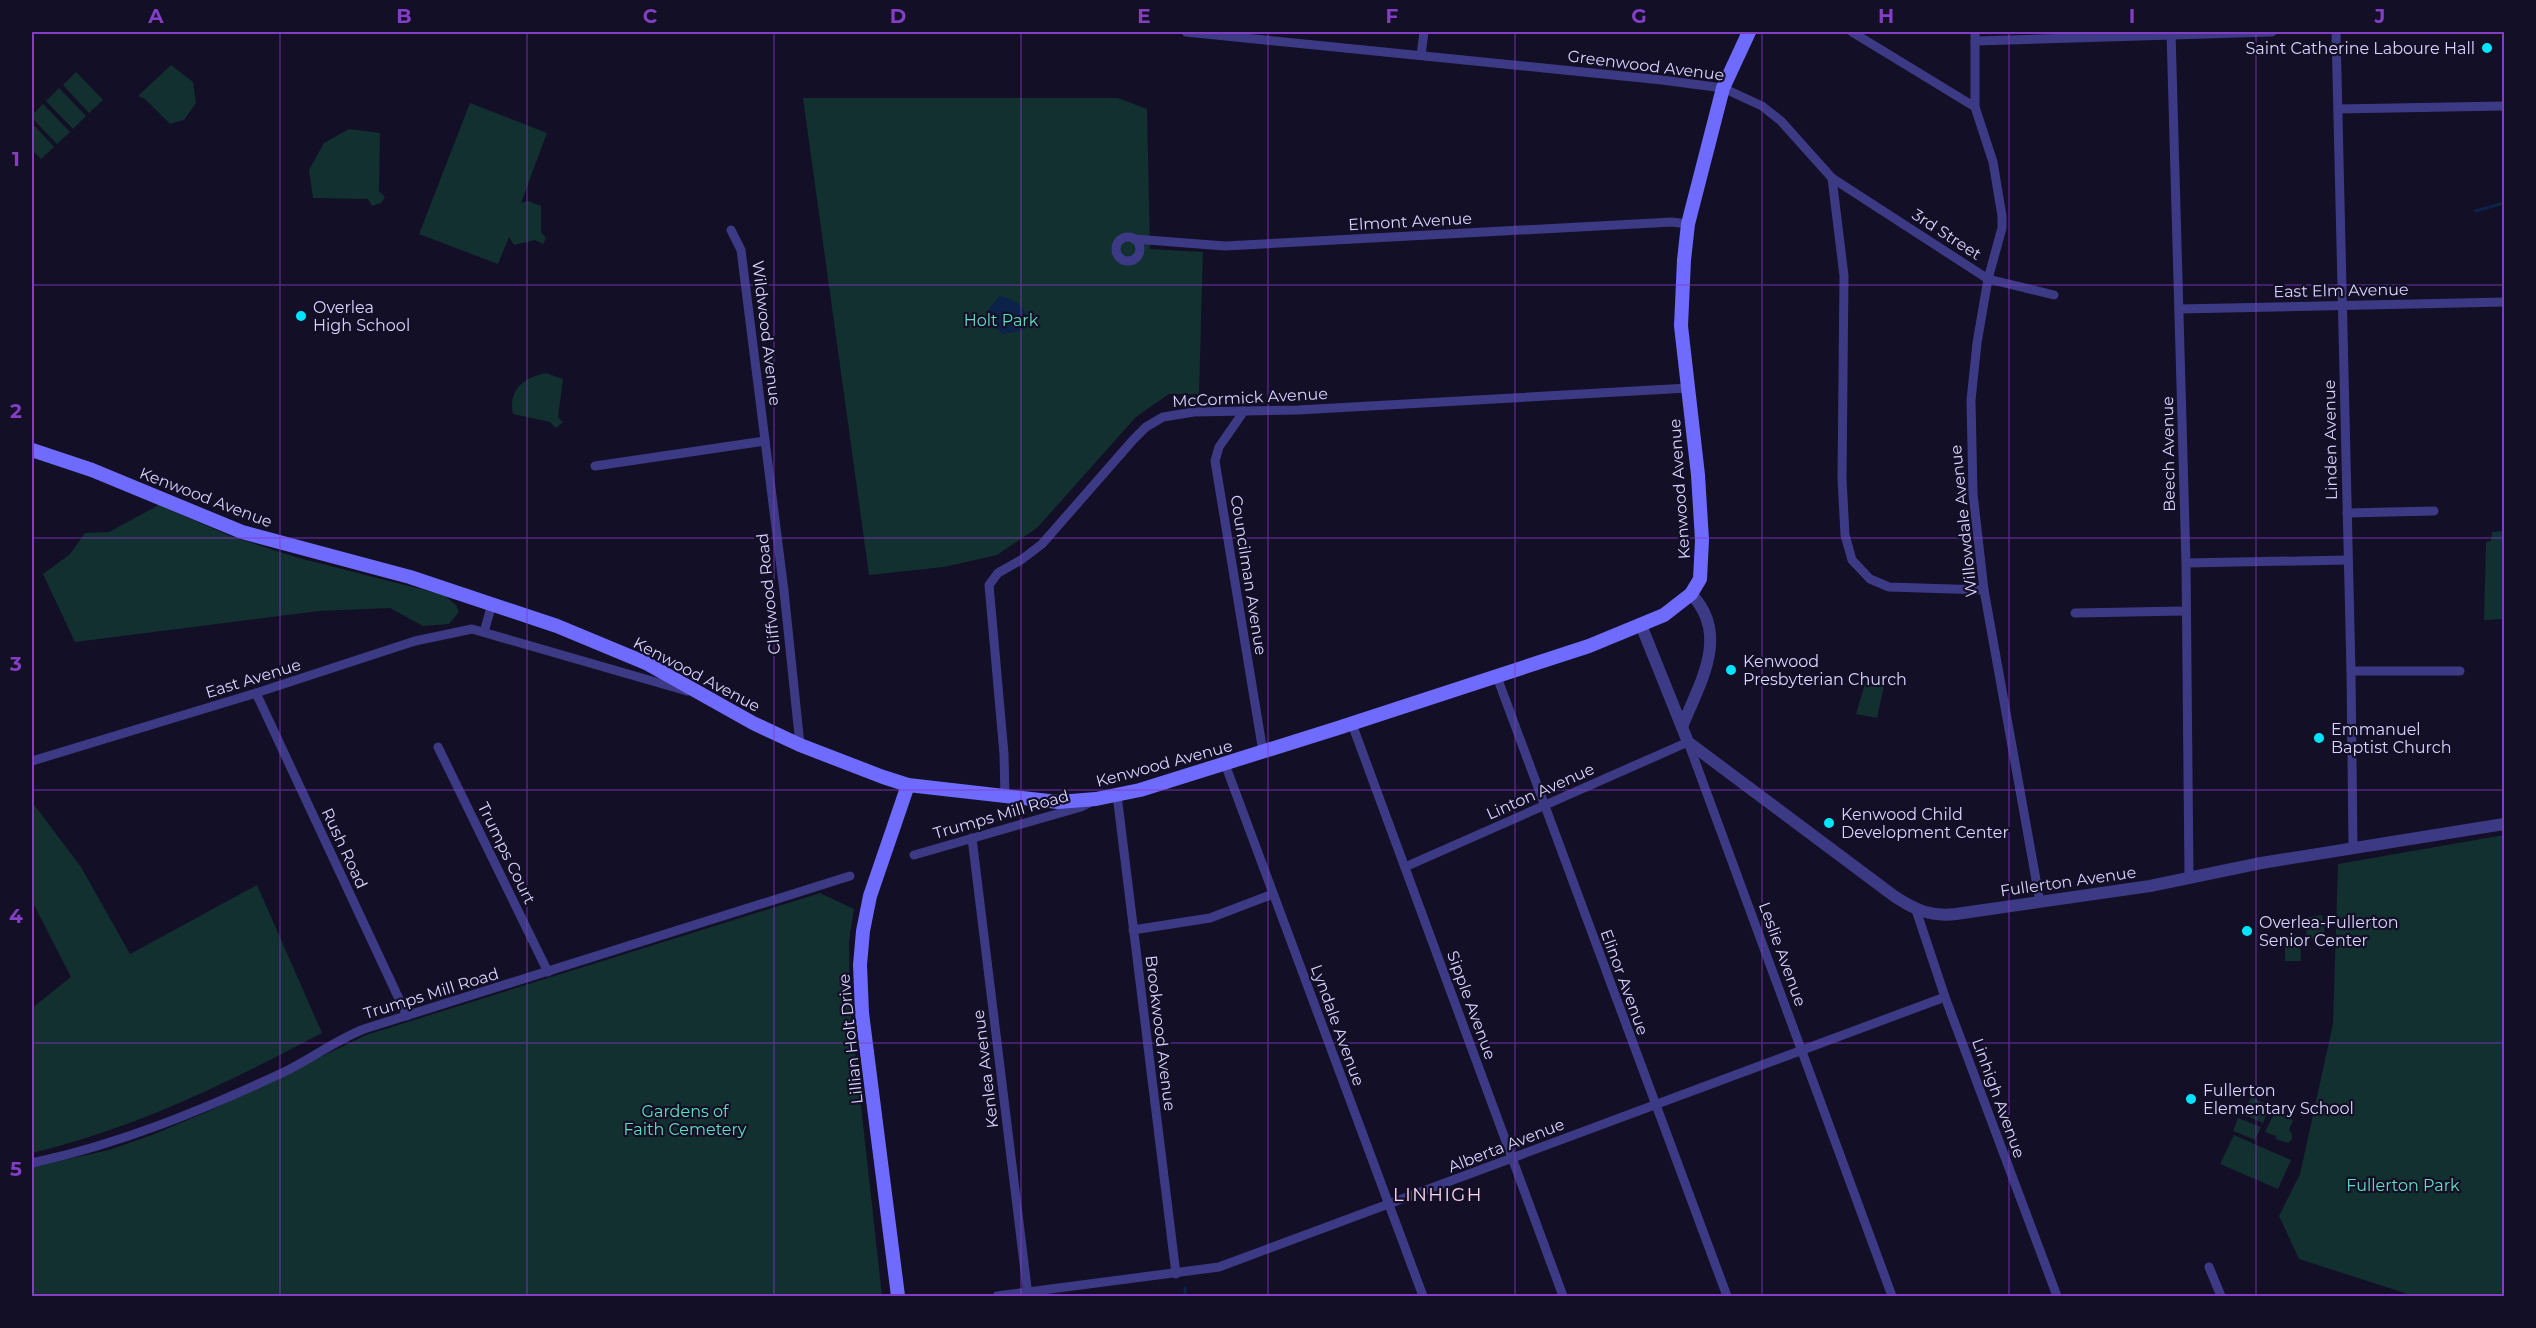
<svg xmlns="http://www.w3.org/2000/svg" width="2536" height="1328" font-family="Montserrat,sans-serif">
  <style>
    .green { fill: #12302f }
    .water { fill: #0c2248 }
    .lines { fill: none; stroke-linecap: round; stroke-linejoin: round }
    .stream { stroke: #0c2248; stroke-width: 3 }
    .minor { stroke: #3d3a85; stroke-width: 9 }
    .tertiary { stroke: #3d3a85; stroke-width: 12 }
    .secondary { stroke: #6f6bff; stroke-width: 14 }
    .grid { fill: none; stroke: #843dc5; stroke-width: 1.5; stroke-opacity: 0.55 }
    .poi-dot { fill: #00e5ff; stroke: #130f26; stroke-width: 2 }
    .labels { text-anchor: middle; stroke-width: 4.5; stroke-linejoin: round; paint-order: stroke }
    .poi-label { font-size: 16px; fill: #d9d4ff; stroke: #130f26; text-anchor: start }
    .street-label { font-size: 16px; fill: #d9d4ff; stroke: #130f26 }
    .park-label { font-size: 16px; fill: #5fe0c0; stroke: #130f26 }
    .neighbourhood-label { font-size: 18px; letter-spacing: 1.5px; fill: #ffd6f0; stroke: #130f26 }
    .neatline { fill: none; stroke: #843dc5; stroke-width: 2 }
    .grid-label { font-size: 20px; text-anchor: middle; font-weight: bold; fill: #843dc5 }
  </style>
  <rect width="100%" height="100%" fill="#130f26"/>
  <g class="green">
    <path d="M171,65L193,82L196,103L184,120L170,124L145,99L138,96Z"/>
    <path d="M76,72L103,100L89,113L63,85Z"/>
    <path d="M59,88L86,116L73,129L46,101Z"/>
    <path d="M803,98H1118L1147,109L1150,249L1203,252L1199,394H1169L1136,417L1037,528L997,555L944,567L869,575Z"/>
    <path d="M470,103L547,133L521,203L528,201L541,206V232L546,238L543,244L535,240L514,245L509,237L498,264L419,234Z"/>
    <path d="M43,104L70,132L57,144L32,118V115Z"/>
    <path d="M32,123L54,147L41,159L32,150Z"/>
    <path d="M349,129L380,133L379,191L385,197L381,203L372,206L368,199L313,198L309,170L324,143Z"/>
    <path d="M546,373L563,379L558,417L563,422L556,428L550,422L513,414C508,389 525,377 546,373Z"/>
    <path d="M159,505L230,536L299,558L444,595L456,605L459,612L449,624L423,626L390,608L319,611L75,642L43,574L70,554L85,533L109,532Z"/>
    <path d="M2504,531V619L2484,620L2486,542L2491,541L2492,532Z"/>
    <path d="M1867,677L1885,681L1877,718L1856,714Z"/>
    <path d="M32,802L81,867L130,954L257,885L322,1033C227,1083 136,1128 32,1153V1008L71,977L32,901Z"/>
    <path d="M2504,835V1296H2414L2299,1259L2279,1216L2300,1174L2333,1024L2338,864Z"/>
    <path d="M820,893L854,909L849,941L850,1006L882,1296H32V1167L109,1150L152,1135L209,1111L366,1035Z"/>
    <path d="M2322,915L2325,937L2312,939L2307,936L2304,918Z"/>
    <path d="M2300,935L2301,961H2285V936Z"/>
    <path d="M2251,1097L2270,1106L2263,1123L2243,1114Z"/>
    <path d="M2275,1112L2293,1120L2289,1130L2292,1134V1139L2288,1143L2276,1139V1136L2265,1132Z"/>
    <path d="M2238,1118L2261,1127L2255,1140L2233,1131Z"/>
    <path d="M2234,1135L2291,1160L2278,1189L2220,1164Z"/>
  </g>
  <path class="water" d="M999,296C1017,299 1023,306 1029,322L1022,331L1002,334L986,313Z"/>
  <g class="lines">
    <g class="stream">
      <path d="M2476,211L2504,203"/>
      <path d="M1185,1296V1288"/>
    </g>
    <g class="minor">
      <path d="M1186,32L1662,80L1723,88L1762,106L1781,121L1832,178L1844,276L1842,479L1845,535L1852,560L1870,579L1889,587L1984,590"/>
      <path d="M1852,32L1975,107"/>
      <path d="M1975,32V107L1993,162L2002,216V228L1988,279L1977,343L1971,400L1973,494L1984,590L2040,902"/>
      <path d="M2171,32L2186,563L2189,877"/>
      <path d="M2336,32L2351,671L2353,848"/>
      <path d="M1975,41L2272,32"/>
      <path d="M1421,55L1424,32"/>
      <path d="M2338,109L2504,106"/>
      <path d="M1832,178L1988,279L2054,295"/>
      <path d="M731,230L741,250L784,591L800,745"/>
      <circle cx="1128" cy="249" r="12"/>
      <path d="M1134,239L1225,246L1672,222L1688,224"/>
      <path d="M2179,309L2504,302"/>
      <path d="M1244,411L1219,447L1215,461L1263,752"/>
      <path d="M595,466L765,441"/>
      <path d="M2347,513L2434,511"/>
      <path d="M2186,563L2348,560"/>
      <path d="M2075,613L2185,611"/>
      <path d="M484,632L492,604"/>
      <path d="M2351,671H2460"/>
      <path d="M1497,677L1727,1296"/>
      <path d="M256,693L407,1016"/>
      <path d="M1352,724L1563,1296"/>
      <path d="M438,747L548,972"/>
      <path d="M32,761L256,693L415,641L472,629L687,691"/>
      <path d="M1225,764L1423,1296"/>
      <path d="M1117,795L1176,1274"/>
      <path d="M1005,797L1004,754L989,585L998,573L1021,560L1042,544L1133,440L1146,427L1163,417L1194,412L1298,410L1688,388"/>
      <path d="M972,838L1028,1296"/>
      <path d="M914,855L1081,807L1091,802"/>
      <path d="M1405,867L1688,742L1892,1296"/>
      <path d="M1916,910L1945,997L2057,1296"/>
      <path d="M1133,930L1210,918L1273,894"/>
      <path d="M32,1163C120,1144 203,1110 284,1072C311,1059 336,1040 364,1029L850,876"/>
      <path d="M2209,1267L2221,1296"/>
      <path d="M997,1296L1219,1267L1945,997"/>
    </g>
    <g class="tertiary">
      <path d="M1641,625L1688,742L1894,896C1915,910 1931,917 1956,914L2150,886L2261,863L2504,824"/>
      <path d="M1682,727C1699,684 1731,635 1691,594"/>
    </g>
    <g class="secondary">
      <path d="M32,450L92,470L242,532L410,577L557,626L646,663L753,723L800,745L883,777L908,785L1058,802L1096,799L1140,790L1338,728L1589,646L1664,615L1691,594L1700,579L1702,540L1698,475L1681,326L1684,260L1688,224L1723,88L1749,32"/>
      <path d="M898,1296L862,1013L860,965L863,931L870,896L908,785"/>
    </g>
  </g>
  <path class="grid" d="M280,32V1296M527,32V1296M774,32V1296M1021,32V1296M1268,32V1296M1515,32V1296M1762,32V1296M2009,32V1296M2256,32V1296M32,285H2504M32,538H2504M32,790H2504M32,1043H2504"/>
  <g class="poi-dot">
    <circle cx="2487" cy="48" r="6"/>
    <circle cx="301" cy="316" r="6"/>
    <circle cx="1731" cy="670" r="6"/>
    <circle cx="2319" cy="738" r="6"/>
    <circle cx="1829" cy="823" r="6"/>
    <circle cx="2247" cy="931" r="6"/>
    <circle cx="2191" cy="1099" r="6"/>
  </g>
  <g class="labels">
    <g class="poi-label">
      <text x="2475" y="54" text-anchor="end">Saint Catherine Laboure Hall</text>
      <text x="313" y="313">Overlea<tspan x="313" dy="18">High School</tspan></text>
      <text x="1743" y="667">Kenwood<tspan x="1743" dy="18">Presbyterian Church</tspan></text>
      <text x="2331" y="735">Emmanuel<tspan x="2331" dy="18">Baptist Church</tspan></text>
      <text x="1841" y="820">Kenwood Child<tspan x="1841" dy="18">Development Center</tspan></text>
      <text x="2259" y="928">Overlea-Fullerton<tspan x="2259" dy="18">Senior Center</tspan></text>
      <text x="2203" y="1096">Fullerton<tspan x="2203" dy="18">Elementary School</tspan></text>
    </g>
    <g class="street-label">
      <text transform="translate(1646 65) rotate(7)" y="6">Greenwood Avenue</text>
      <text transform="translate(1410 221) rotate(-3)" y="6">Elmont Avenue</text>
      <text transform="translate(1947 234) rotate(33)" y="6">3rd Street</text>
      <text transform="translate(2341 290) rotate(-1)" y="6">East Elm Avenue</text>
      <text transform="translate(767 333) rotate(83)" y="6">Wildwood Avenue</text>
      <text transform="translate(1250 397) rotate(-3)" y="6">McCormick Avenue</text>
      <text transform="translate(2330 440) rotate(-91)" y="6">Linden Avenue</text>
      <text transform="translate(2168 454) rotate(-91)" y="6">Beech Avenue</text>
      <text transform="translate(1679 489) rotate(-94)" y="6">Kenwood Avenue</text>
      <text transform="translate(206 497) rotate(21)" y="6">Kenwood Avenue</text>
      <text transform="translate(1963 521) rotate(-96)" y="6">Willowdale Avenue</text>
      <text transform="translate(1249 575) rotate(81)" y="6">Councilman Avenue</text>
      <text transform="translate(768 594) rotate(-96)" y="6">Cliffwood Road</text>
      <text transform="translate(697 674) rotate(28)" y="6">Kenwood Avenue</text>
      <text transform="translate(253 678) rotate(-17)" y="6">East Avenue</text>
      <text transform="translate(1164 763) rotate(-15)" y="6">Kenwood Avenue</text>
      <text transform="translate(1540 791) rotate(-24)" y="6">Linton Avenue</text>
      <text transform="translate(1001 814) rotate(-16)" y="6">Trumps Mill Road</text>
      <text transform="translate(345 848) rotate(65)" y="6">Rush Road</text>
      <text transform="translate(507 853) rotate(64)" y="6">Trumps Court</text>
      <text transform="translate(2068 881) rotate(-8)" y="6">Fullerton Avenue</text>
      <text transform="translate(1783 954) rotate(70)" y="6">Leslie Avenue</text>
      <text transform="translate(1625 982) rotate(70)" y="6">Elinor Avenue</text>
      <text transform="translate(431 993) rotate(-17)" y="6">Trumps Mill Road</text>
      <text transform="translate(1472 1005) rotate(70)" y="6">Sipple Avenue</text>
      <text transform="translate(1338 1025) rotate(70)" y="6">Lyndale Avenue</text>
      <text transform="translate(1161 1033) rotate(83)" y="6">Brookwood Avenue</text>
      <text transform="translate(850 1039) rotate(-96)" y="6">Lillian Holt Drive</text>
      <text transform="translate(985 1069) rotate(-97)" y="6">Kenlea Avenue</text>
      <text transform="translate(1999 1098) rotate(70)" y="6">Linhigh Avenue</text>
      <text transform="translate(1506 1145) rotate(-21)" y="6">Alberta Avenue</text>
    </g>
    <g class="park-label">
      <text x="1001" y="326">Holt Park</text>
      <text x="685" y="1117">Gardens of<tspan x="685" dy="18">Faith Cemetery</tspan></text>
      <text x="2403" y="1191">Fullerton Park</text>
    </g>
    <g class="neighbourhood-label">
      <text x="1438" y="1201">LINHIGH</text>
    </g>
  </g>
  <rect width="2536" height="1328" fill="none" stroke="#130f26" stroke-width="66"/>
  <rect x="33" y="33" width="2470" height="1262" class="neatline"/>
  <g class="grid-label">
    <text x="156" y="23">A</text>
    <text x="404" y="23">B</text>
    <text x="650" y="23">C</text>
    <text x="898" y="23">D</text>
    <text x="1144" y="23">E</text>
    <text x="1392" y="23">F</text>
    <text x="1639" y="23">G</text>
    <text x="1886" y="23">H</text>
    <text x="2132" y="23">I</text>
    <text x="2380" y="23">J</text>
    <text x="16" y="166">1</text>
    <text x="16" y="418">2</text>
    <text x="16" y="671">3</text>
    <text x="16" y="923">4</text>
    <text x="16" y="1176">5</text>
  </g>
</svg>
